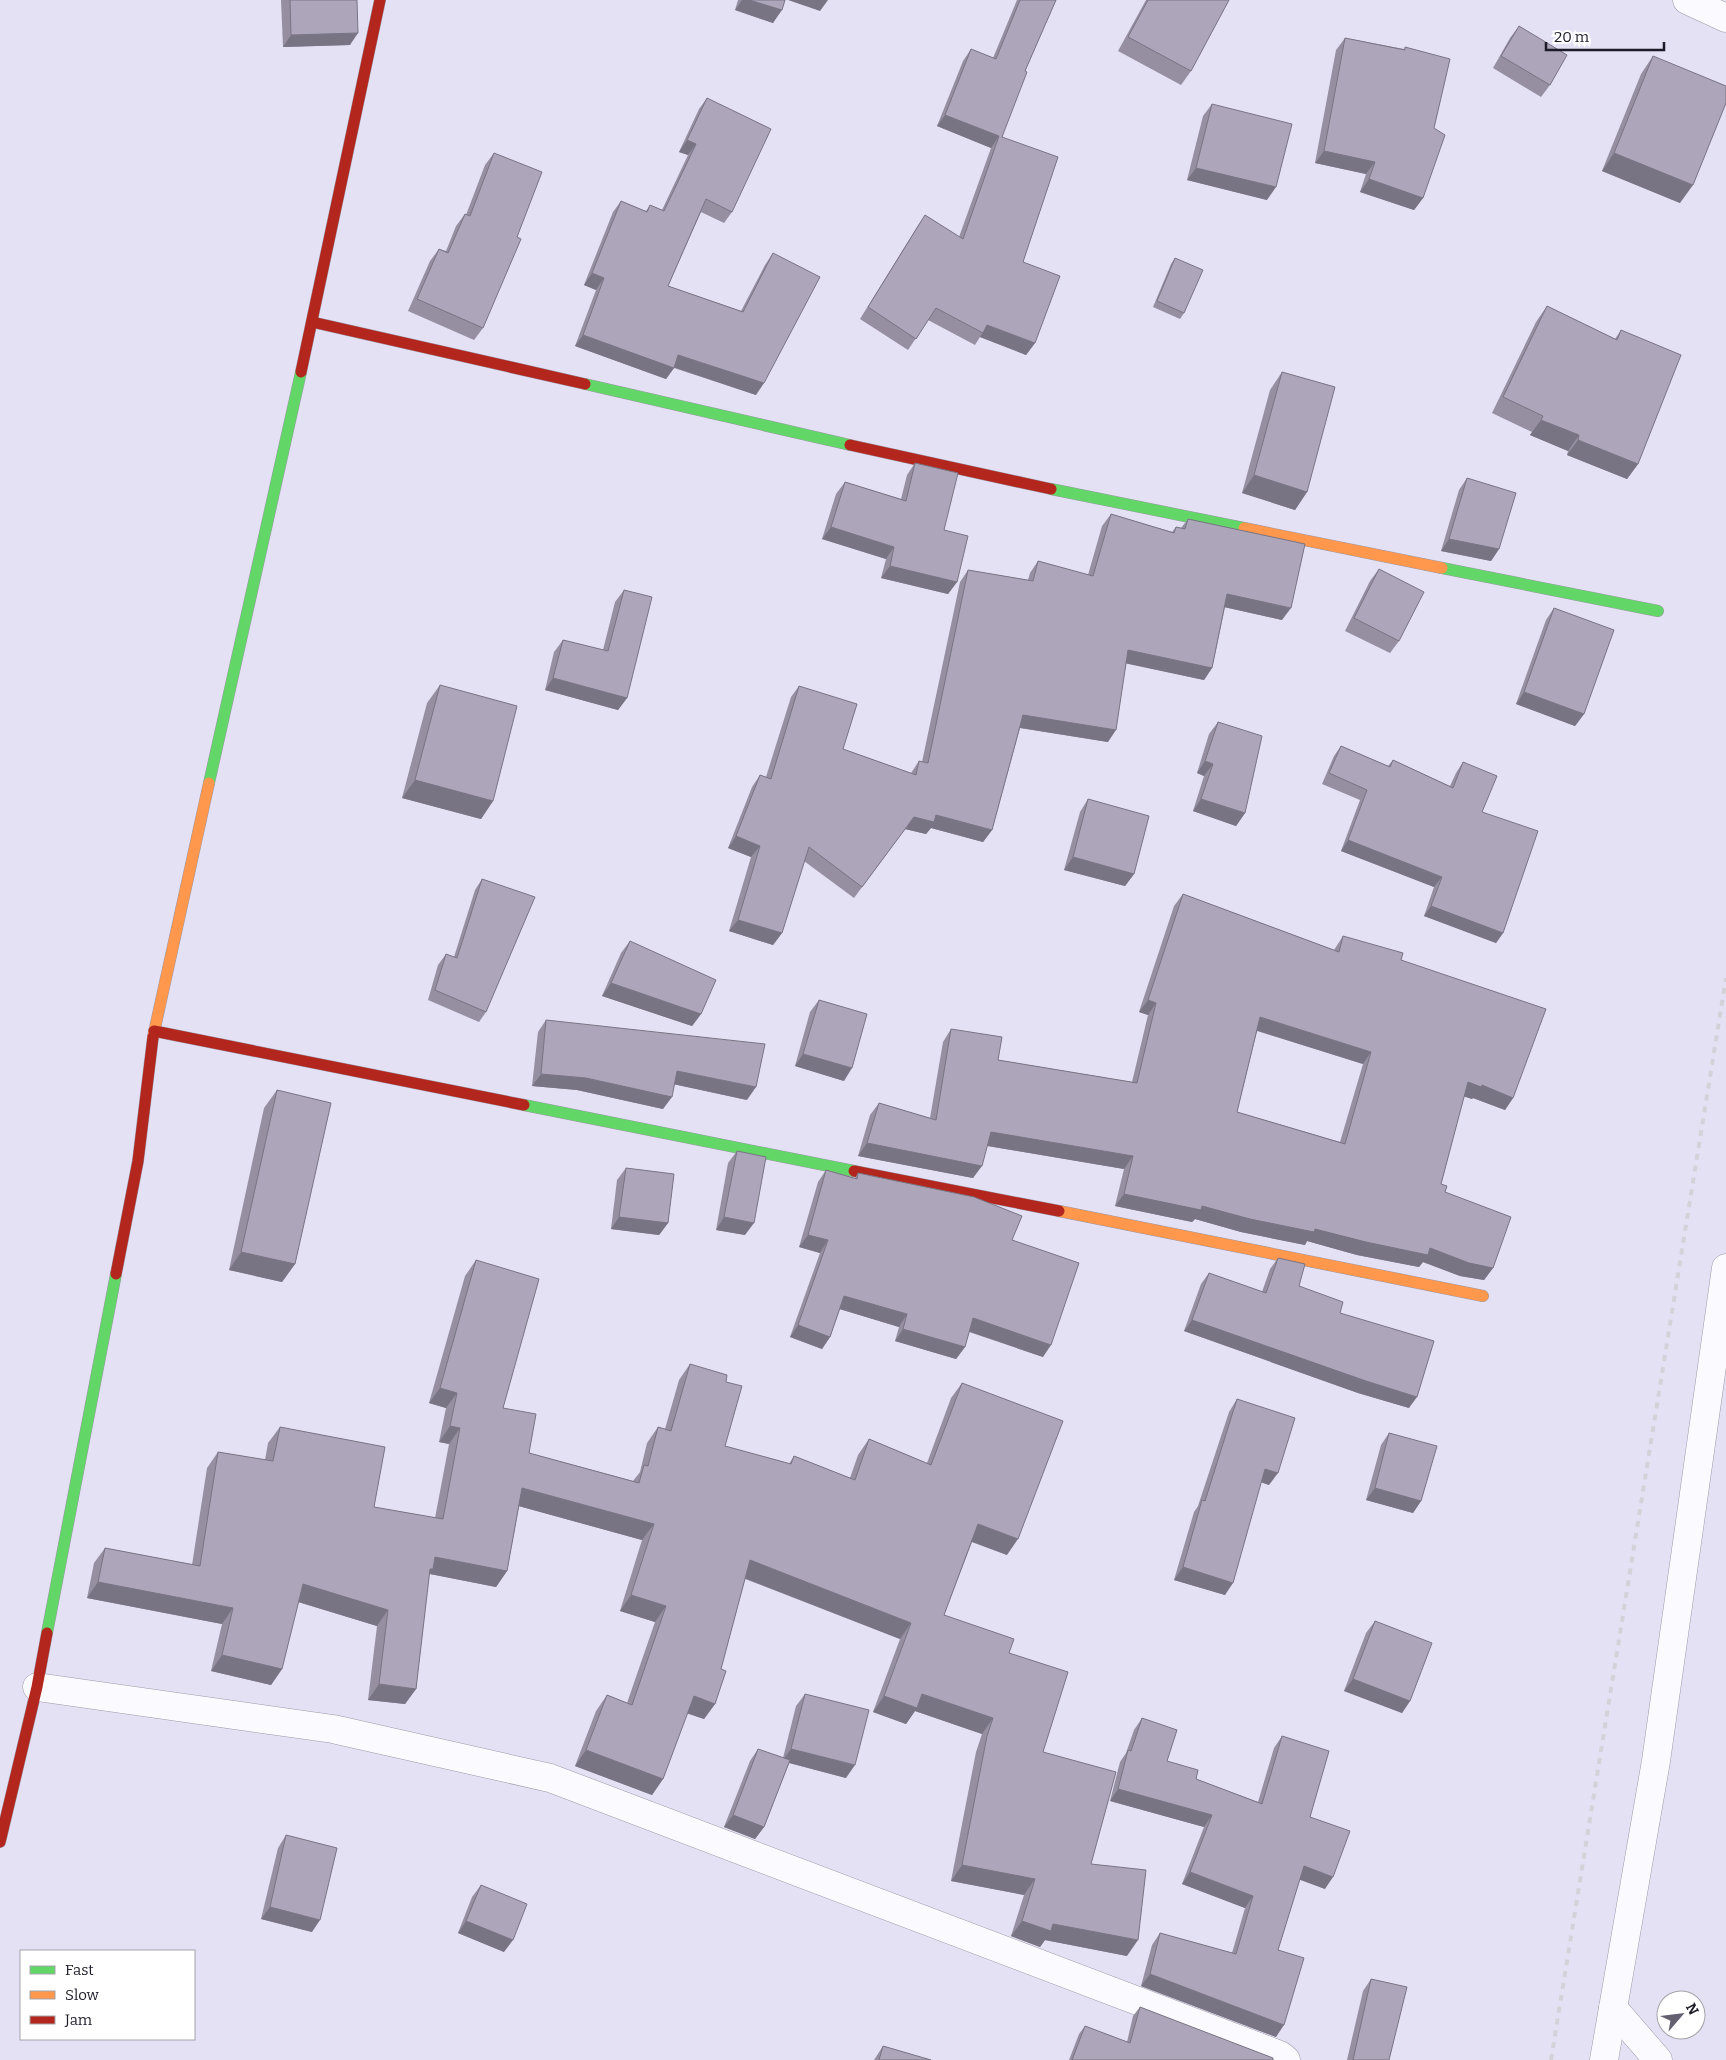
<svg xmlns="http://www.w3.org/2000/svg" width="1726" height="2060" font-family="Bitter,serif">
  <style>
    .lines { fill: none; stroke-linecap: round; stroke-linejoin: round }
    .street-casing { stroke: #9c9aa8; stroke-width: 29 }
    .fast-casing { stroke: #9c9aa8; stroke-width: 12 }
    .slow-casing { stroke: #9c9aa8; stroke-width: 12 }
    .jam-casing { stroke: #9c9aa8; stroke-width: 12 }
    .street { stroke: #fbfafe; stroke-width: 28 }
    .fast { stroke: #63d668; stroke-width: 11 }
    .slow { stroke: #ff974d; stroke-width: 11 }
    .jam { stroke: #b3261e; stroke-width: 11 }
    .rail { stroke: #d3d2d8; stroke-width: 4; stroke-dasharray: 6 6; stroke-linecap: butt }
    .wall { fill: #958fa1; fill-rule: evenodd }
    .shaded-wall { fill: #797483 }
    .building { fill: #ada6bb; stroke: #797483; fill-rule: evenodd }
  </style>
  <rect width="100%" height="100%" fill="#e5e1f5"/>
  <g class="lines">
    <g class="street-casing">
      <g id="street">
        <path d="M1687,0L1726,18"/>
        <path d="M37,1687L333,1729L550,1778L1280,2055L1286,2060"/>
        <path d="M1613,2008L1658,2060"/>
        <path d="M1604,2060L1656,1761L1726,1268"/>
      </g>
    </g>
    <g class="fast-casing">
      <g id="fast">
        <path d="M585,384L850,445"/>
        <path d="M1051,489L1244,528"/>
        <path d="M1442,568L1658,611"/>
        <path d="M209,783L301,372"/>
        <path d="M524,1105L854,1171"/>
        <path d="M47,1633L116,1274"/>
      </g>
    </g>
    <g class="slow-casing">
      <g id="slow">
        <path d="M1244,528L1442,568"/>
        <path d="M153,1037L209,783"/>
        <path d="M1059,1211L1483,1296"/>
      </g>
    </g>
    <g class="jam-casing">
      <g id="jam">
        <path d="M312,322L585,384"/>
        <path d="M301,372L380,0"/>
        <path d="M850,445L1051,489"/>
        <path d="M154,1031L524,1105"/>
        <path d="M854,1171L1059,1211"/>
        <path d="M116,1274L138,1161L153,1037"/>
        <path d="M0,1842L37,1687L47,1633"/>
      </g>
    </g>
    <use href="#street" class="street"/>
    <use href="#fast" class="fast"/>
    <use href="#slow" class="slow"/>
    <use href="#jam" class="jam"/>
    <path class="rail" d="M1551,2060L1726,978"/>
  </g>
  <g class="wall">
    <path d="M281,0H357L350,45L283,47Z"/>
    <path d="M738,0H785L773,23L735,10Z"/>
    <path d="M1017,0H1056L1025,71L1002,137L1023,262L1035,343L1026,355L980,337L975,345L928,320L908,350L860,319L917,227L925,215L959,237L991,148L937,126L963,61L971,49L993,58Z"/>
    <path d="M1146,0H1229L1191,71L1181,85L1118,51Z"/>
    <path d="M1519,26L1550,85L1541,97L1493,68L1510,38Z"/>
    <path d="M1345,38L1404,49L1405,47L1434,128L1423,198L1414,210L1360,192L1366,174L1315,163L1336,50Z"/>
    <path d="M1653,56L1680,203L1602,171L1641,74Z"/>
    <path d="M707,98L732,212L724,223L701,212L668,286L741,311L765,265L773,253L756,395L674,368L666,379L575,346L596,290L584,285L613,212L621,201L646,211L650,205L662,210L688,155L679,152L699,109Z"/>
    <path d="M1212,104L1267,200L1187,180L1203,116Z"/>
    <path d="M494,153L483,328L474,340L408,311L430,261L439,249L446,251L456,226L465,214L466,215L485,165Z"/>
    <path d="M1175,258L1184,313L1180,319L1153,307L1171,264Z"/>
    <path d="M1547,306L1615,339L1621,330L1638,464L1627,479L1567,455L1568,451L1530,435L1532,432L1492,413L1536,322Z"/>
    <path d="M1282,372L1307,492L1295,510L1242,493L1270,390Z"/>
    <path d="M915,463L944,530L957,582L948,594L881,578L886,559L822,539L836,494L845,482L901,499L907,475Z"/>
    <path d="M1467,478L1499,549L1491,561L1441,551L1459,490Z"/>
    <path d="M1111,514L1172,532L1176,527L1181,528L1188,519L1282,620L1225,607L1212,668L1204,680L1126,663L1108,742L1020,728L992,830L983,842L931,828L926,834L905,829L854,898L804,861L782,933L773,945L729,931L751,857L728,848L752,787L760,775L766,777L791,697L799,686L843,749L911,773L919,761L922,762L960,582L968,570L1028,580L1030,573L1038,561L1088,575L1102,526Z"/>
    <path d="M1379,569L1399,641L1390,653L1345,631L1370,581Z"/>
    <path d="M624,590L627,698L618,710L545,690L554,652L563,640L603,650L615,602Z"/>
    <path d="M1554,608L1584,714L1575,726L1516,704L1546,620Z"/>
    <path d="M440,685L493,801L481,819L402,798L427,703Z"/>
    <path d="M1218,722L1245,813L1236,826L1193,811L1204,776L1197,773L1209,734Z"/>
    <path d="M1341,746L1388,766L1393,760L1450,786L1456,773L1463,762L1482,812L1503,933L1496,943L1424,916L1434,887L1341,851L1360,800L1322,784L1334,756Z"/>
    <path d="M1088,799L1134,874L1125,886L1064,870L1080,812Z"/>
    <path d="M482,879L486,1012L479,1022L428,1000L438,965L446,954L454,957L475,890Z"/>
    <path d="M1183,894L1334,950L1343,936L1401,960L1513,1098L1505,1110L1473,1098L1472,1099L1464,1096L1441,1184L1493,1268L1484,1280L1460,1276L1423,1262L1419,1267L1357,1255L1307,1241L1305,1245L1241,1232L1195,1219L1192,1222L1115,1206L1124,1169L987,1146L973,1178L858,1156L870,1115L879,1103L930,1118L943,1042L951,1029L998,1060L1132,1082L1148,1015L1139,1012L1174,906ZM1257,1031L1363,1064L1340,1142L1237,1112Z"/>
    <path d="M630,941L701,1014L692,1026L602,996L621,953Z"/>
    <path d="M819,1000L844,1081L795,1066L810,1012Z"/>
    <path d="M546,1020L747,1100L674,1084L663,1109L577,1090L532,1086L538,1032Z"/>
    <path d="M277,1090L295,1264L282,1282L229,1270L264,1108Z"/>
    <path d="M737,1151L745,1235L716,1230L728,1163Z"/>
    <path d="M626,1168L668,1223L659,1235L611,1229L617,1180Z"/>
    <path d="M826,1170L855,1178L858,1173L1012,1240L1043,1357L969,1332L965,1347L956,1359L895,1341L899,1327L840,1309L830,1337L822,1349L790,1337L820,1253L799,1247L818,1182Z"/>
    <path d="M1278,1258L1299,1286L1340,1313L1409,1408L1358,1393L1184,1331L1201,1284L1209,1273L1262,1292L1270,1269Z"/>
    <path d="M476,1260L503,1408L529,1453L633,1481L640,1472L647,1443L658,1427L665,1429L679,1380L690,1364L726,1382L725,1446L789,1464L794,1456L850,1478L858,1455L869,1439L927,1463L951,1398L962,1383L1007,1555L972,1542L944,1615L1009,1653L1043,1752L1091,1864L1127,1956L1045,1940L1040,1947L1011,1936L1024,1895L951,1881L976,1752L982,1734L915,1711L906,1724L873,1712L900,1639L745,1579L721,1669L715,1704L704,1719L687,1713L663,1779L652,1795L575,1766L596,1711L607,1695L627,1703L655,1622L620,1611L642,1540L519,1506L507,1571L496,1587L430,1574L429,1575L416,1689L405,1704L368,1700L377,1626L298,1602L282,1669L271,1685L211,1671L222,1624L87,1598L94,1563L105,1548L192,1565L207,1468L218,1452L265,1460L268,1443L280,1427L374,1507L435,1518L449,1444L439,1442L446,1408L429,1403L465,1276Z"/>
    <path d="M1237,1399L1269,1485L1261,1482L1225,1595L1174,1580L1194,1512L1198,1506L1229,1412Z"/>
    <path d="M1389,1433L1421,1501L1413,1513L1366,1500L1381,1445Z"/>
    <path d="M1375,1621L1410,1701L1402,1713L1344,1691L1366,1633Z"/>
    <path d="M805,1694L846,1778L789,1763L764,1827L755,1839L724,1827L750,1761L758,1749L783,1758L796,1706Z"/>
    <path d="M1142,1718L1167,1761L1196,1779L1258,1802L1274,1748L1282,1736L1310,1817L1325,1889L1300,1879L1278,1950L1276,2037L1141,1986L1152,1945L1160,1933L1232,1953L1245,1908L1182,1884L1204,1827L1110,1801L1120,1762L1126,1753L1134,1730Z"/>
    <path d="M286,1835L312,1932L261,1919L278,1848Z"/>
    <path d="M481,1885L504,1952L458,1933L472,1897Z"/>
    <path d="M1371,1979L1389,2060H1347L1363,1991Z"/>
    <path d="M1140,2007L1273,2060H1069L1079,2034L1085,2026L1127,2042L1133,2016Z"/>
    <path d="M883,2046L931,2060H874Z"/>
  </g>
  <g class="shaded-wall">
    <path d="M742,0H749L782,10L773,23L735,10Z"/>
    <path d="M788,0H828L820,11Z"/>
    <path d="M358,33L350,45L283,47L291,35Z"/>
    <path d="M945,115L999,136L991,148L937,126Z"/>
    <path d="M687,140L696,144L688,155L679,152Z"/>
    <path d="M1324,151L1375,162L1366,174L1315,163Z"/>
    <path d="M1614,153L1693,185L1680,203L1602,171Z"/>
    <path d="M1196,168L1276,187L1267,200L1187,180Z"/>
    <path d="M1369,179L1423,198L1414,210L1360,192Z"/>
    <path d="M592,273L604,278L596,290L584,285Z"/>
    <path d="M987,325L1035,343L1026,355L980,337Z"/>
    <path d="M583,335L674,368L666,379L575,346Z"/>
    <path d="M678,355L764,383L756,395L670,366Z"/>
    <path d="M1541,420L1579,435L1568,451L1530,435Z"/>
    <path d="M1578,440L1638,464L1627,479L1567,455Z"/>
    <path d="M1254,475L1307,492L1295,510L1242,493Z"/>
    <path d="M831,527L894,547L886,559L822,539Z"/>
    <path d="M1449,539L1499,549L1491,561L1441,551Z"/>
    <path d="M890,566L957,582L948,594L881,578Z"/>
    <path d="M1227,594L1291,608L1282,620L1219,606Z"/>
    <path d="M1128,650L1212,668L1204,680L1119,662Z"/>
    <path d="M553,678L627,698L618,710L545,690Z"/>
    <path d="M1524,692L1584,714L1575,726L1516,704Z"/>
    <path d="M1023,715L1116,730L1108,742L1015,727Z"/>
    <path d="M1205,761L1213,764L1204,776L1197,773Z"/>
    <path d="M415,780L493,801L481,819L402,798Z"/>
    <path d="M1201,799L1245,813L1236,826L1193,811Z"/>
    <path d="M936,815L992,830L983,842L931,828L926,834L905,829L854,898L914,817Z"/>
    <path d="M736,836L760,846L751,857L728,848Z"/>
    <path d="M1348,840L1442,877L1434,887L1341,851Z"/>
    <path d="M1073,857L1134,874L1125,886L1064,870Z"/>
    <path d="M1431,906L1503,933L1496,943L1424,916Z"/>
    <path d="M738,920L782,933L773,945L729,931Z"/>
    <path d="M611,983L701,1014L692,1026L602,996Z"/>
    <path d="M1148,1000L1156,1003L1148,1015L1139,1012Z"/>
    <path d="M1260,1017L1371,1052L1363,1064L1252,1029Z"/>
    <path d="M803,1054L852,1068L844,1081L795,1066Z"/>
    <path d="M677,1071L756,1087L747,1100L668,1083Z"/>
    <path d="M541,1074L586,1078L672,1097L663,1109L577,1090L532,1086Z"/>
    <path d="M1468,1082L1482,1085L1513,1098L1505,1110L1473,1098L1472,1099L1459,1095Z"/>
    <path d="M991,1132L1133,1156L1124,1169L982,1145Z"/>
    <path d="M867,1143L982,1166L973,1178L858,1156Z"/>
    <path d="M1124,1194L1202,1206L1315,1229L1430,1248L1493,1268L1484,1280L1460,1276L1423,1262L1419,1267L1357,1255L1307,1241L1305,1245L1241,1232L1195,1219L1192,1222L1115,1206Z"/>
    <path d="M619,1217L668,1223L659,1235L611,1229Z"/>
    <path d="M724,1217L754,1223L745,1235L716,1230Z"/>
    <path d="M808,1235L828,1240L820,1253L799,1247Z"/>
    <path d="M241,1252L295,1264L282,1282L229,1270Z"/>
    <path d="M844,1296L907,1314L899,1327L836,1308Z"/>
    <path d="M973,1318L1051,1345L1043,1357L965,1330Z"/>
    <path d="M1192,1320L1417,1397L1409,1408L1358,1393L1184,1331Z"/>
    <path d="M798,1325L830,1337L822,1349L790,1337Z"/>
    <path d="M903,1329L965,1347L956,1359L895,1341Z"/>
    <path d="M440,1388L457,1393L446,1408L429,1403Z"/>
    <path d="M450,1426L460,1428L449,1444L439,1442Z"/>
    <path d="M1265,1469L1278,1473L1269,1485L1257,1481Z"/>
    <path d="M522,1488L654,1524L642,1540L511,1504Z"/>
    <path d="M1375,1488L1421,1501L1413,1513L1366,1500Z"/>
    <path d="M978,1524L1018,1539L1007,1555L967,1540Z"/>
    <path d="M435,1557L507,1571L496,1587L430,1574L422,1585Z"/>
    <path d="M750,1560L911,1623L900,1639L739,1576Z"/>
    <path d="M1183,1567L1233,1583L1225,1595L1174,1580Z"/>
    <path d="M98,1582L233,1608L222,1624L87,1598Z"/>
    <path d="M303,1584L388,1610L377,1626L292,1600Z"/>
    <path d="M631,1595L666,1606L655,1622L620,1611Z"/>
    <path d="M222,1655L282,1669L271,1685L211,1671Z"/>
    <path d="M1353,1679L1410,1701L1402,1713L1344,1691Z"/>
    <path d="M379,1684L416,1689L405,1704L368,1700Z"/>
    <path d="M922,1694L993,1718L982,1734L915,1711L906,1724L873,1712L884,1696Z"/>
    <path d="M694,1696L715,1704L704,1719L683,1712Z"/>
    <path d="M791,1749L855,1765L846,1778L782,1761Z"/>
    <path d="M586,1750L663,1779L652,1795L575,1766Z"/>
    <path d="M1118,1789L1212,1815L1204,1827L1110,1801Z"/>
    <path d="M733,1815L764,1827L755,1839L724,1827Z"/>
    <path d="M962,1865L1035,1879L1024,1895L951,1881Z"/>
    <path d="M1304,1866L1333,1877L1325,1889L1295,1878Z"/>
    <path d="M1190,1872L1253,1896L1245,1908L1182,1884Z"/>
    <path d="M270,1907L320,1920L312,1932L261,1919Z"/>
    <path d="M466,1921L513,1940L504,1952L458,1933Z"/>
    <path d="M1022,1921L1053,1924L1138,1940L1127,1956L1045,1940L1040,1947L1011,1936Z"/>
    <path d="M1150,1974L1284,2025L1276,2037L1141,1986Z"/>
  </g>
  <g class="building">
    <path d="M290,0H357L358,33L291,35Z"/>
    <path d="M749,0H785L782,10Z"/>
    <path d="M1020,0H1056L1025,71L1027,72L1002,137L1058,157L1023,262L1060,276L1035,343L987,325L983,333L936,308L916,339L868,307L925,215L963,239L999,136L945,115L971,49L996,59Z"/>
    <path d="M1148,0H1229L1191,71L1128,37Z"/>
    <path d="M1519,26L1567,55L1550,85L1501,56Z"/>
    <path d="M1345,38L1405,50V47L1450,59L1434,128L1445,135L1423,198L1369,179L1375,162L1324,151Z"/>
    <path d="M1653,56L1726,86V103L1693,185L1614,153Z"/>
    <path d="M707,98L771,129L732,212L706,199L668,286L743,312L773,253L820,277L764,383L678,355L674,368L583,335L604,278L592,273L621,201L647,212L650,205L664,211L696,144L687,140Z"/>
    <path d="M1212,104L1292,124L1276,187L1196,168Z"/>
    <path d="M494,153L542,172L517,237L521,239L483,328L417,299L439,249L448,253L465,214L470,216Z"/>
    <path d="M1175,258L1203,270L1184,313L1157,301Z"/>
    <path d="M1547,306L1617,340L1621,330L1681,355L1638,464L1578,440L1579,435L1541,420L1543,416L1503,397Z"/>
    <path d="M1282,372L1335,387L1307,492L1254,475Z"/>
    <path d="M915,463L958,473L944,530L968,536L957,582L890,566L894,547L831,527L845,482L906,501Z"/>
    <path d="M1467,478L1516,493L1499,549L1449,539Z"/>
    <path d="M1111,514L1174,533L1176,527L1185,529L1188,519L1305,544L1291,608L1227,594L1212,668L1128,650L1116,730L1023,715L992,830L936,815L934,822L914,817L862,887L809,847L782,933L738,920L760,846L736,836L760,775L771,779L799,686L857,704L843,749L916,775L919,761L928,763L968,570L1033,581L1038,561L1093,576Z"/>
    <path d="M1379,569L1424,592L1399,641L1354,618Z"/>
    <path d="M624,590L652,597L627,698L553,678L563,640L608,651Z"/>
    <path d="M1554,608L1614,630L1584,714L1524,692Z"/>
    <path d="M440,685L517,706L493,801L415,780Z"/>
    <path d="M1218,722L1262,736L1245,813L1201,799L1213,764L1205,761Z"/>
    <path d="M1341,746L1390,767L1393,760L1453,788L1463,762L1497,776L1482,812L1538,831L1503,933L1431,906L1442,877L1348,840L1367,790L1329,773Z"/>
    <path d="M1088,799L1149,816L1134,874L1073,857Z"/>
    <path d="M482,879L535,897L486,1012L435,990L446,954L457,958Z"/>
    <path d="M1183,894L1339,952L1343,936L1403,953L1401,960L1546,1009L1513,1098L1482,1085L1481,1087L1468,1082L1441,1184L1447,1186L1445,1192L1511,1217L1493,1268L1469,1263L1430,1248L1428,1255L1366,1242L1315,1229L1314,1232L1250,1219L1202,1206L1201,1210L1124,1194L1133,1156L991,1132L982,1166L867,1143L879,1103L936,1120L951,1029L1002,1037L998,1060L1137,1083L1156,1003L1148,1000ZM1260,1017L1371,1052L1345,1144L1237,1112Z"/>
    <path d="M630,941L716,980L701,1014L611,983Z"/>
    <path d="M819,1000L867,1014L852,1068L803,1054Z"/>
    <path d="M546,1020L765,1044L756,1087L677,1071L672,1097L586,1078L541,1074Z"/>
    <path d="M277,1090L331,1103L295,1264L241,1252Z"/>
    <path d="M737,1151L766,1157L754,1223L724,1217Z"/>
    <path d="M626,1168L674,1174L668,1223L619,1217Z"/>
    <path d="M826,1170L857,1179L858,1173L974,1197L1022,1216L1012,1240L1079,1263L1051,1345L973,1318L965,1347L903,1329L907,1314L844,1296L830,1337L798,1325L828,1240L808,1235Z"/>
    <path d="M1278,1258L1305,1264L1299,1286L1343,1302L1340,1313L1434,1341L1417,1397L1366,1381L1192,1320L1209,1273L1266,1293Z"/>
    <path d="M476,1260L539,1279L503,1408L536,1414L529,1453L639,1483L644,1465L648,1466L658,1427L671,1431L690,1364L727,1375L726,1382L742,1386L725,1446L791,1464L794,1456L855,1480L869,1439L931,1465L962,1383L1063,1421L1018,1539L978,1524L944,1615L1014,1639L1009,1653L1068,1672L1043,1752L1116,1772L1091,1864L1146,1870L1138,1940L1053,1924L1051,1931L1022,1921L1035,1879L962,1865L987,1736L993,1718L922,1694L917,1708L884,1696L911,1623L750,1560L721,1669L726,1671L715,1704L694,1696L663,1779L586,1750L607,1695L632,1705L666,1606L631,1595L654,1524L522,1488L507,1571L435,1557L433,1569H430L416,1689L379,1684L388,1610L303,1584L282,1669L222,1655L233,1608L98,1582L105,1548L200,1566L218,1452L273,1461L280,1427L385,1447L374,1507L443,1519L460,1428L450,1426L457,1393L440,1388Z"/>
    <path d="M1237,1399L1295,1418L1278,1473L1265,1469L1233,1583L1183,1567L1202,1500L1205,1501Z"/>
    <path d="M1389,1433L1437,1446L1421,1501L1375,1488Z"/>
    <path d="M1375,1621L1432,1643L1410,1701L1353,1679Z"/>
    <path d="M805,1694L869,1710L855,1765L791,1749Z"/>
    <path d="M1142,1718L1177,1730L1167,1761L1198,1770L1196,1779L1262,1804L1282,1736L1329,1751L1310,1817L1350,1831L1333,1877L1304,1866L1278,1950L1304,1958L1284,2025L1150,1974L1160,1933L1236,1954L1253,1896L1190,1872L1212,1815L1118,1789L1128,1750L1131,1751Z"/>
    <path d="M758,1749L790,1760L764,1827L733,1815Z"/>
    <path d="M286,1835L337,1848L320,1920L270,1907Z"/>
    <path d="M481,1885L527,1904L513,1940L466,1921Z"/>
    <path d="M1371,1979L1407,1987L1389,2060H1353Z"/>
    <path d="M1140,2007L1273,2058V2060H1072L1085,2026L1130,2043Z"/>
    <path d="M883,2046L931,2060H879Z"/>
  </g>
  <rect x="20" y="1950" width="175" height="90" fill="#ffffff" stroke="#a5a4a9"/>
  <rect x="30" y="1966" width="25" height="8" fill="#63d668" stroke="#a5a4a9"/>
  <text x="65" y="1975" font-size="15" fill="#1e1b28">Fast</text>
  <rect x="30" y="1991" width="25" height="8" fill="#ff974d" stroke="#a5a4a9"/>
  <text x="65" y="2000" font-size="15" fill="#1e1b28">Slow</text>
  <rect x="30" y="2016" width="25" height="8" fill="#b3261e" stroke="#a5a4a9"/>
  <text x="65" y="2025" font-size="15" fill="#1e1b28">Jam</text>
  <g transform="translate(1681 2015) rotate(62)"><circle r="24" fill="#ffffff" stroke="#a5a4a9"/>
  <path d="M0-4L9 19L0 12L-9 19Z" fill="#646070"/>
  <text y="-8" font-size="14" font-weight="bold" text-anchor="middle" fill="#1e1b28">N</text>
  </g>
  <path d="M1546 42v8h118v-8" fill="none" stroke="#1e1b28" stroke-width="2.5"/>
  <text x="1554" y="42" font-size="15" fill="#1e1b28" stroke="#ffffff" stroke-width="4" paint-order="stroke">20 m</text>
</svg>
